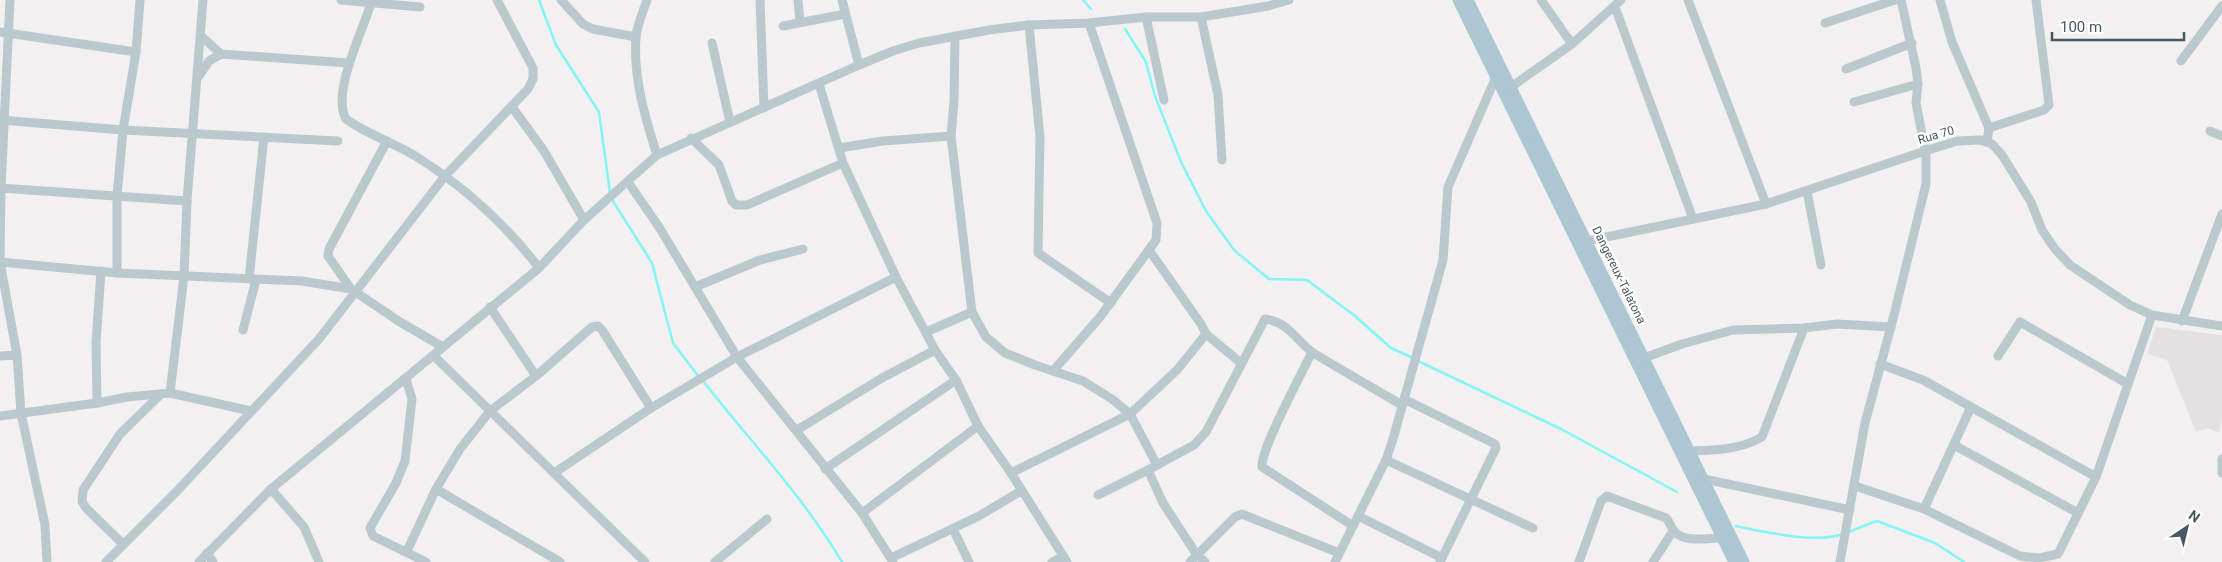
<svg xmlns="http://www.w3.org/2000/svg" width="2222" height="562" font-family="Roboto,sans-serif">
  <style>
    .education { fill: #e4e1e3 }
    .lines { fill: none; stroke-linecap: round; stroke-linejoin: round }
    .stream { stroke: #84f5f5; stroke-width: 2.5 }
    .minor { stroke: #bac9ce; stroke-width: 9 }
    .major { stroke: #adc7d2; stroke-width: 11 }
    .labels { text-anchor: middle; stroke-width: 5; stroke-linejoin: round; paint-order: stroke }
    .street-label { font-size: 12px; fill: #465960; stroke: #fff }
  </style>
  <rect width="100%" height="100%" fill="#f3f0f1"/>
  <path class="education" d="M2156,327L2222,335V418L2219,433L2208,428L2196,432L2167,360L2147,354Z"/>
  <g class="lines">
    <g class="stream">
      <path d="M539,0L556,45L599,112L610,193"/>
      <path d="M1083,0L1091,9"/>
      <path d="M1125,29L1146,62L1155,96L1181,162L1206,211L1234,250L1269,279L1307,280L1355,316L1391,348L1413,358"/>
      <path d="M611,198L652,263L673,343L699,377"/>
      <path d="M1418,361L1561,429L1677,492"/>
      <path d="M703,381C750,441 803,496 842,562"/>
      <path d="M1736,526C1766,532 1814,544 1843,534"/>
      <path d="M1848,532L1877,521L1935,543L1964,562"/>
    </g>
    <g class="minor">
      <path d="M10,0L1,188L0,262L17,355L21,413L45,525L47,562"/>
      <path d="M341,0L420,7"/>
      <path d="M372,0C364,29 331,92 346,119C368,135 395,143 417,157C463,186 506,225 539,268"/>
      <path d="M561,0L583,24L593,29L636,37"/>
      <path d="M647,0C643,12 637,25 636,37C633,78 645,117 657,155"/>
      <path d="M760,0L764,108"/>
      <path d="M798,0L800,22"/>
      <path d="M842,0L859,65"/>
      <path d="M1541,0L1572,44"/>
      <path d="M1688,0L1766,204"/>
      <path d="M1940,0L1952,42L1989,128L1987,142"/>
      <path d="M1615,7L1693,219"/>
      <path d="M1146,17L1164,100"/>
      <path d="M1201,17L1218,95L1222,160"/>
      <path d="M1825,23L1895,0"/>
      <path d="M1029,25L1040,137L1038,253L1111,303"/>
      <path d="M783,26L845,14"/>
      <path d="M0,32L136,52"/>
      <path d="M201,36L221,54L348,63"/>
      <path d="M955,36L954,101L951,136L972,312L986,337L1005,353L1035,365L1083,381L1112,399L1130,414L1157,465L1148,470L1163,503L1197,555L1205,562"/>
      <path d="M712,43L730,122"/>
      <path d="M2181,61L2222,6"/>
      <path d="M1846,69L1912,43"/>
      <path d="M199,76L209,61L221,54"/>
      <path d="M819,84L843,163L896,277L935,350L956,380L978,426L1011,473L1067,562"/>
      <path d="M1511,87L1572,44L1621,0"/>
      <path d="M1854,102L1918,84"/>
      <path d="M512,107L544,151L584,220"/>
      <path d="M0,120L123,130L338,141"/>
      <path d="M1989,128L2044,110L2049,105L2036,0"/>
      <path d="M2210,131L2222,136"/>
      <path d="M691,138L719,165L732,201L736,205H747L843,163"/>
      <path d="M839,148L883,141L951,136"/>
      <path d="M628,182L659,227L737,357L862,513L893,562"/>
      <path d="M0,188L187,201"/>
      <path d="M1807,191L1821,265"/>
      <path d="M1587,241L1766,204L1925,151L1957,141L1980,140L1992,144L2002,155L2031,202L2042,230L2055,249L2070,265L2130,305L2152,315L2222,326"/>
      <path d="M0,262L117,273L302,281L351,289L400,322L443,347"/>
      <path d="M117,273V196L123,130L136,52L140,0"/>
      <path d="M249,279L264,137"/>
      <path d="M695,287L760,260L803,249"/>
      <path d="M351,289L328,256L329,249L387,141"/>
      <path d="M490,307L536,376"/>
      <path d="M2182,321L2222,214"/>
      <path d="M243,330L256,280"/>
      <path d="M926,332L972,312"/>
      <path d="M1206,334L1241,363"/>
      <path d="M1312,352C1303,371 1260,450 1262,467L1353,526"/>
      <path d="M0,356L17,355"/>
      <path d="M434,356L645,562"/>
      <path d="M1998,356L2020,322L2128,384"/>
      <path d="M1644,358L1682,344L1733,330L1804,328L1837,324L1891,327"/>
      <path d="M1880,364L1923,380L2096,477"/>
      <path d="M1053,371L1100,317L1156,240L1157,223L1089,23"/>
      <path d="M406,379L412,399L405,461L396,483L370,528L373,536L426,562"/>
      <path d="M170,393L184,276L187,201L203,0"/>
      <path d="M1404,399L1495,444L1496,448L1440,562"/>
      <path d="M97,403L96,342L101,271"/>
      <path d="M0,416L97,403L127,397L170,393L251,411"/>
      <path d="M797,430L882,378L935,350"/>
      <path d="M1954,445L2078,513"/>
      <path d="M1690,451C1714,450 1740,450 1762,437L1804,328"/>
      <path d="M2222,459V473"/>
      <path d="M1386,460L1533,528"/>
      <path d="M1157,465L1194,445L1206,432L1265,319C1288,321 1299,344 1315,354C1343,371 1373,388 1402,405"/>
      <path d="M825,469L956,380"/>
      <path d="M554,473L651,408L737,357L896,277"/>
      <path d="M1011,473L1130,414L1177,370L1206,334L1201,324L1149,250"/>
      <path d="M1704,479L1850,510"/>
      <path d="M1855,486L1924,509L2020,556L2039,558L2058,554L2096,477L2152,315"/>
      <path d="M271,489L304,527L319,562"/>
      <path d="M436,489L560,562"/>
      <path d="M1098,495L1148,470"/>
      <path d="M1924,509L1971,407"/>
      <path d="M862,513L978,426"/>
      <path d="M1358,516L1442,558"/>
      <path d="M953,529L969,562"/>
      <path d="M123,544L87,509L82,502L83,490L120,434L161,394"/>
      <path d="M407,551L436,489L460,449L490,411L536,376L592,327L598,326L602,330L651,408"/>
      <path d="M207,553L213,562"/>
      <path d="M891,558L979,516L1021,491"/>
      <path d="M106,562L178,490L319,339L445,176L528,89L533,79V68L497,0"/>
      <path d="M199,562L271,489L539,268L584,220L657,155L859,65L893,51L919,43L989,30L1029,25L1089,23L1146,17H1201L1268,6L1289,0"/>
      <path d="M715,562L767,519"/>
      <path d="M1052,562L1063,557"/>
      <path d="M1190,562L1235,517L1242,514L1339,553"/>
      <path d="M1335,562L1386,460L1393,439L1443,260L1448,187L1496,77"/>
      <path d="M1579,562L1601,501L1607,496L1666,518C1670,522 1671,528 1675,532C1685,543 1708,538 1722,538"/>
      <path d="M1653,562L1673,531"/>
      <path d="M1840,562L1865,423L1893,319L1926,184V155L1916,103L1918,84L1916,68L1901,0"/>
    </g>
    <g class="major">
      <path d="M1458,0L1734,562"/>
      <path d="M1468,0L1744,562"/>
    </g>
  </g>
  <g class="labels">
    <g class="street-label">
      <text transform="translate(1936 135) rotate(-16)" y="4">Rua 70</text>
      <text transform="translate(1619 275) rotate(64)" y="4">Dangereux-Talatona</text>
    </g>
  </g>
  <g transform="translate(2187 527) rotate(35)" stroke="#ffffff" stroke-width="4" paint-order="stroke">
  <path d="M0-4L9 19L0 12L-9 19Z" fill="#465960"/>
  <text y="-8" font-size="14" font-weight="bold" text-anchor="middle" fill="#465960">N</text>
  </g>
  <path d="M2052 32v8h132v-8" fill="none" stroke="#465960" stroke-width="2.5"/>
  <text x="2060" y="32" font-size="15" fill="#465960" stroke="#ffffff" stroke-width="4" paint-order="stroke">100 m</text>
</svg>
